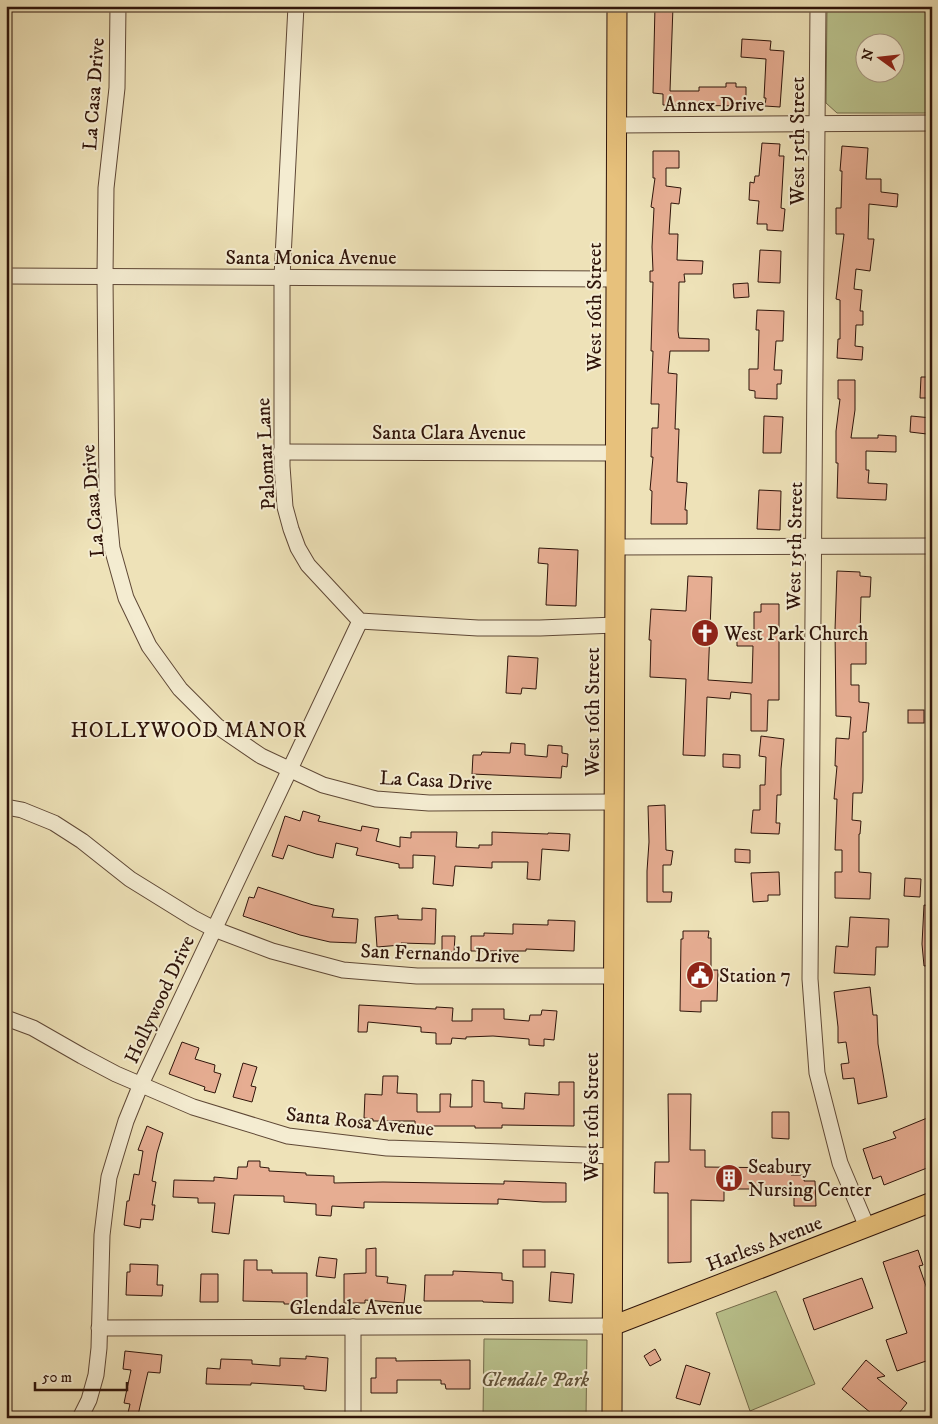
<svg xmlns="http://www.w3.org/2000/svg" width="938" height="1424" font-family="'IM FELL DW Pica',serif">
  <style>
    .green { fill: #bac38e; stroke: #746c4c; fill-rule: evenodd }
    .building { fill: #e6ad92; stroke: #2f140a }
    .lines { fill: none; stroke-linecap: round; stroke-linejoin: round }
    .minor-casing { stroke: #5f4836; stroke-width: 17 }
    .major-casing { stroke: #2f140a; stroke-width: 21 }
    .minor { stroke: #f4ecd1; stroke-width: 15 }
    .major { stroke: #e7c17c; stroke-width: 19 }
    .labels { text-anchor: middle; stroke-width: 4; stroke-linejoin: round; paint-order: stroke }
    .street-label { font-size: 20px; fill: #2f140a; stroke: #f4ecd1 }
    .poi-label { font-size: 20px; fill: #2f140a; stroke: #f4ecd1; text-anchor: start }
    .park-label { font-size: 20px; font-style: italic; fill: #605138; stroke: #f4ecd1 }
    .neighbourhood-label { font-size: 21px; letter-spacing: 1px; fill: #2f140a; stroke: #f4ecd1 }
  </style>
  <rect width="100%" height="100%" fill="#eee2b8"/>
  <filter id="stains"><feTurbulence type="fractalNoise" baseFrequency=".004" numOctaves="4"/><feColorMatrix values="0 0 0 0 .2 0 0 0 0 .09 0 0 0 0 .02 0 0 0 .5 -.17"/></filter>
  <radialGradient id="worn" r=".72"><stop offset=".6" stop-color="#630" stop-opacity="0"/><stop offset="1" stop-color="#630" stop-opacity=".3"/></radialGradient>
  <g class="green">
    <path d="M827,6H932V113H837L826,103ZM866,42H896V72H866Z"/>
    <path d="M776,1291L815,1384L750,1411L716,1313Z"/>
    <path d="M484,1339L587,1340L586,1418H483Z"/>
  </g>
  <g class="building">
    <path d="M655,6H673L670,91H699V87H726V83H736V87H746V106L663,105V94L653,93Z"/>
    <path d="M742,39L771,41L770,50L784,51L780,107L765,106L766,98H764L766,59L741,57Z"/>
    <path d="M762,143L780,144L779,156H784L781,208L785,209L783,231L767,230V224H757L759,201L749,200L750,182L754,183L755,176H759Z"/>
    <path d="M842,146L868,148L866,179H881V192L898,194L897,207L869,204L868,239H874L870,271L856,269L854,289L862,290L860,311H863V325H856L855,346L863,347L862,360L837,358L838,339H840V300L836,299L844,234H836V208H841L842,171H840Z"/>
    <path d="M653,151H679V168H666V186L681,188L679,204L671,203L669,234H678L677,260L703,261L702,274H684L685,282H679L678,331L679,338L709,339V351H670L668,373L677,374L675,429H679L677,482L687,483L685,510H687V524H651L652,491L650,490L653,457H651L652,428H658L659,404H651L653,351H651L653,282H650V271H653L652,247L654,208L651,207L655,178H653Z"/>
    <path d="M760,250L781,251L780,283L758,282Z"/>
    <path d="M748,283L749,297L734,298L733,284Z"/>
    <path d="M757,310L784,311L783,341H776L774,370H782L781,384H777V399L755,398V391L749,390V369H758L759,330H756Z"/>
    <path d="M921,377H932V398H920Z"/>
    <path d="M838,380H855V410L851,438H878V435L896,436V452L866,451V470H869L868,483L887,484L886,500L837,498L838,463H836V431L840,399H838Z"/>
    <path d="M764,416L783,417L781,453H763Z"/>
    <path d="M911,416L932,418V432H927V434L910,432Z"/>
    <path d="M759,490L781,491L780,530L757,529Z"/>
    <path d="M539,548L578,550L576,606L546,605L548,564L538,563Z"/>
    <path d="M837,571L860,572V576L871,577L870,597H861L860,635H866V664H851V685H859V702L869,703L866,732H863V780L862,793H853L852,820L861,821L860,834H859V872L871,873L870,899L835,898V872H842V850H835L837,799H834L837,766H835L836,738L849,739L851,717L836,716L835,630Z"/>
    <path d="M688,576L712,577L708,680L752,683L753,646H737V634H754V612H761V604H779V700H768L767,731H751V694L731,692L730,699L707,697L705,756L683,755L686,679L650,677L651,640H649L651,609L686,611Z"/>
    <path d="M508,656L538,658L536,689L522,688L521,694L506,693Z"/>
    <rect x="908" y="710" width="16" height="13"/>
    <path d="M761,736L784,739L781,769V795H777L776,823H780L779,834L751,833L753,810H760V785H765L766,757L759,756Z"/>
    <path d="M511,743L525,744V755L547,757L548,745L562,746V753L568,754L567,767L562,766L561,778L472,774L473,755H481L482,752L510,753Z"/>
    <path d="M723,754L740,755V768L723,767Z"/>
    <path d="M665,805L666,850L673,851L671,865H663V892H672L671,902H647V871L649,842L648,806Z"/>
    <path d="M303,811L320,816L318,821L361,831L362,826L379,829L376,841L400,847V837L411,838V832H457L456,847L479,848V845H492V832L548,834V833L570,834L569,851L542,849L540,880L527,879L528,862H492V868L455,866L453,886L433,884L435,856L413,855V868H399V864L356,855L358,848L336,843L333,858L316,854L288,845L283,859L272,856L285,816L300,821Z"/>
    <path d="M735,849L750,850V863L735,862Z"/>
    <path d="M779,872L780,895H768V901L753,902L751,873Z"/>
    <path d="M905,878L921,879L920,897L904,896Z"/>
    <path d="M258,887L313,905L334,909L332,917L358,919L356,943L330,942L300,935L243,916L249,897L254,898Z"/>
    <path d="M924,905L932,906V965L924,966L922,944Z"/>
    <path d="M422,908L436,909L435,944L401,943V945L377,947L375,917L398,915V919L422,920Z"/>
    <path d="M850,917L889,919L888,947H876L875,975L834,973L836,946L848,947Z"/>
    <path d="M548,920L575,921L574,951L526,949V951H471V936H484V933L513,934V924L548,925Z"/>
    <path d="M683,931H709L708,938H711V970H718L717,1001H701V1012L680,1011L681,939H683Z"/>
    <path d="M442,936H455L454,952H442Z"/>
    <path d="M870,987L873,1015H877L878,1044L887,1097L858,1104L854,1078L843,1079L841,1064L849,1063L846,1042L838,1043V1027L834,992Z"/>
    <path d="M359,1005L436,1009V1007L453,1008L452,1021H472V1009H504V1019L529,1021L530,1015H541L542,1010L557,1011L554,1040L544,1039V1046L529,1045V1039L493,1036L466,1037V1039L452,1038L451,1044H436V1033L421,1032V1027L368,1022L367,1032H358Z"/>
    <path d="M182,1042L199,1048L195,1059L215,1065L214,1072L221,1074L215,1093L204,1090L205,1087L169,1074Z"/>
    <path d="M243,1063L257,1067L251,1086L256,1087L252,1102L233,1097Z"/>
    <path d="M383,1076H398L397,1093L417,1094V1112H440V1094H451L450,1107H472V1080L484,1081V1102L502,1103V1108L524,1109L525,1093L559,1095V1082H574V1126L502,1125V1128H475V1126H415V1121H373V1119L364,1118L365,1094L382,1095Z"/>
    <path d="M668,1094H691L690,1150H705V1167L792,1168L791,1175H805L804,1181H815L816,1206H794V1189H724V1201L691,1200V1262L668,1263V1193H654L655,1162H669Z"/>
    <path d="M772,1112H789V1139L772,1138Z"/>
    <path d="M932,1116V1166L884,1185L881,1176L873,1179L863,1149L896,1138L893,1132Z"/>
    <path d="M147,1126L163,1133L157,1153L152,1181L156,1182L152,1205H155L153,1220L141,1219L140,1228L124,1225L127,1201H129L134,1174L139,1175L143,1151L138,1150Z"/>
    <path d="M248,1161H260V1167L269,1168V1171L306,1173V1175L334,1176V1183L383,1182L504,1184V1181L566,1183V1202H543L498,1199V1204L364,1202V1208L332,1206L331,1216L316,1215V1204L284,1202V1196L234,1195L229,1234L212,1232L215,1203H198V1198L173,1197L174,1180L214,1181V1177L237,1179L238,1167H247Z"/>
    <path d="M376,1248V1276L388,1277L387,1283L406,1285L404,1303L365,1300V1303H344V1274L366,1273V1249Z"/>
    <rect x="523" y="1250" width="22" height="17"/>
    <path d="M918,1250L923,1265L919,1266L932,1303V1359L897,1371L886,1340L907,1333L883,1262Z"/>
    <path d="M319,1257L337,1259L335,1278L316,1276Z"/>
    <path d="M244,1260H257V1270H272V1273H307V1304H284V1302L243,1301Z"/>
    <path d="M130,1264L158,1265L157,1285H163L162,1296L126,1295L127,1272H130Z"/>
    <path d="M453,1271L502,1273V1280L513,1281V1303L483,1302V1301H424L425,1275H453Z"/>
    <path d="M551,1272L574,1274L572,1303L549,1301Z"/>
    <path d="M201,1274H218V1302H200Z"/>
    <path d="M862,1278L873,1308L814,1330L803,1299Z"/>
    <path d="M655,1349L661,1360L650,1366L644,1356Z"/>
    <path d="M125,1351L162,1355L160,1373L148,1372L138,1415L128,1413L130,1404L124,1403L131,1370L123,1369Z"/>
    <path d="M306,1356L328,1358L326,1391L304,1389V1386L251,1383V1385L206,1384L207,1368L220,1369L221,1359L252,1360V1364L280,1366V1358L306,1359Z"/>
    <path d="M376,1358H396V1361L470,1360V1389H446L445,1384H441V1380H397V1393H371V1378H376Z"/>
    <path d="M866,1360L885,1376L877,1378L907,1403L895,1418H877L842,1389Z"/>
    <path d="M686,1365L710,1373L700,1405L676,1398Z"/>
  </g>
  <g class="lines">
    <g class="minor-casing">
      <g id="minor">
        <path d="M118,6L117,88L106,188L105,276L107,495L112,548L126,598L149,646L180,689L217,726L261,756L323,785L376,799L429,803L614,802"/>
        <path d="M296,6L282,277V466L285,507L291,529L298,548L308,565L360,621L478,628H540L615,625"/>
        <path d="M818,6L810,979L817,1073L840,1163L867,1227"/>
        <path d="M617,125L932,123"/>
        <path d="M6,276L616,279"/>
        <path d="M281,452L616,453"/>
        <path d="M615,547L932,546"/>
        <path d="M6,807L22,810L54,823L82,841L130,879L193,918L214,929L272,951L343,970L417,976H614"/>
        <path d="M6,1018L33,1028L82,1056L116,1074L193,1107L288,1136L387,1148L613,1156"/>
        <path d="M99,1328L612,1326"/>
        <path d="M80,1418L89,1400L96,1375L99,1348L102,1235L109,1177L126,1121L141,1084L360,621"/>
        <path d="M353,1418V1327"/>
      </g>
    </g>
    <g class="major-casing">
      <g id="major">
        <path d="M612,1326L932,1202"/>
        <path d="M612,1418L617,6"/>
      </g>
    </g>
    <use href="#minor" class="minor"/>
    <use href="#major" class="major"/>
  </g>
  <defs>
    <g id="church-disc" transform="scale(1.4375)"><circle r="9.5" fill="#8f2418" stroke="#f4ecd1"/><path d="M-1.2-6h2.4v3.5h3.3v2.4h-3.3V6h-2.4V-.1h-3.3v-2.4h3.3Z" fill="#fff"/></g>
    <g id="civic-disc" transform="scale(1.4375)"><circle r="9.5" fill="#8f2418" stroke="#f4ecd1"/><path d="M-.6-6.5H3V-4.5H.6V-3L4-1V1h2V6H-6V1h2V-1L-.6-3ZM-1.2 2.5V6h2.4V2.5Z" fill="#fff"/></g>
    <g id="building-disc" transform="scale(1.4375)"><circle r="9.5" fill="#8f2418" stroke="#f4ecd1"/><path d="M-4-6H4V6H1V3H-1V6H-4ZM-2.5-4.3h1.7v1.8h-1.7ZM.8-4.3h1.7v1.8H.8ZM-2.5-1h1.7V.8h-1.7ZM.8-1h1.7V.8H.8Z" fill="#fff"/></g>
  </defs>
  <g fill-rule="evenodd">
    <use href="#church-disc" x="705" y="633"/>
    <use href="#civic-disc" x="700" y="975"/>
    <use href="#building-disc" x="729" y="1178"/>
  </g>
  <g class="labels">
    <g class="street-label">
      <text transform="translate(93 94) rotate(-86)" y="7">La Casa Drive</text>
      <text x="714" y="111">Annex Drive</text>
      <text transform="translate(797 141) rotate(-90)" y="7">West 15th Street</text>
      <text x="311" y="264">Santa Monica Avenue</text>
      <text transform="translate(594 307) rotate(-90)" y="7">West 16th Street</text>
      <text x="449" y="439">Santa Clara Avenue</text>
      <text transform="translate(265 454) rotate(-93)" y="7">Palomar Lane</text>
      <text transform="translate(92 501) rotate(-95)" y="7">La Casa Drive</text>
      <text transform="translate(794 546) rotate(-89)" y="7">West 15th Street</text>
      <text transform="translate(592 712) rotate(-90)" y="7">West 16th Street</text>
      <text transform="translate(436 780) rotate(3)" y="7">La Casa Drive</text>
      <text transform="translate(440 953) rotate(2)" y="7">San Fernando Drive</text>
      <text transform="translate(159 999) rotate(-65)" y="7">Hollywood Drive</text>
      <text transform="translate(591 1117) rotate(-90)" y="7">West 16th Street</text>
      <text transform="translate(360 1121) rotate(6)" y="7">Santa Rosa Avenue</text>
      <text transform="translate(764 1243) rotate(-21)" y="7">Harless Avenue</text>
      <text x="356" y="1314">Glendale Avenue</text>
    </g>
    <g class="poi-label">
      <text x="724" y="640">West Park Church</text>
      <text x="719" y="982">Station 7</text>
      <text x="748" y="1173">Seabury<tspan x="748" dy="23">Nursing Center</tspan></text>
    </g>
    <g class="park-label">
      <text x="535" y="1386">Glendale Park</text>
    </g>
    <g class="neighbourhood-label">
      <text x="189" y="737">HOLLYWOOD MANOR</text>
    </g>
  </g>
  <rect width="938" height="1424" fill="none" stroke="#eee2b8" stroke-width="25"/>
  <rect x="8" y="8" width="923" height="1409" fill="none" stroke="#2f140a" stroke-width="2.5"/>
  <rect x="12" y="12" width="913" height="1399" fill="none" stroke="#2f140a"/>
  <g transform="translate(880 58) rotate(285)"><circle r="24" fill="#f4ecd1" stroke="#a59681"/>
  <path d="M0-4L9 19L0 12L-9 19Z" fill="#8f2418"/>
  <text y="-8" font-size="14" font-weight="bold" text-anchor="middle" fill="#2f140a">N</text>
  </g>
  <path d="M35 1382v8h92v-8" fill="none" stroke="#2f140a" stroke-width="2.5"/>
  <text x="42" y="1382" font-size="15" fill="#2f140a" stroke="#f4ecd1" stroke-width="4" paint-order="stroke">50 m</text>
  <rect width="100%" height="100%" filter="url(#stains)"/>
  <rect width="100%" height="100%" fill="url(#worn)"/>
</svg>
